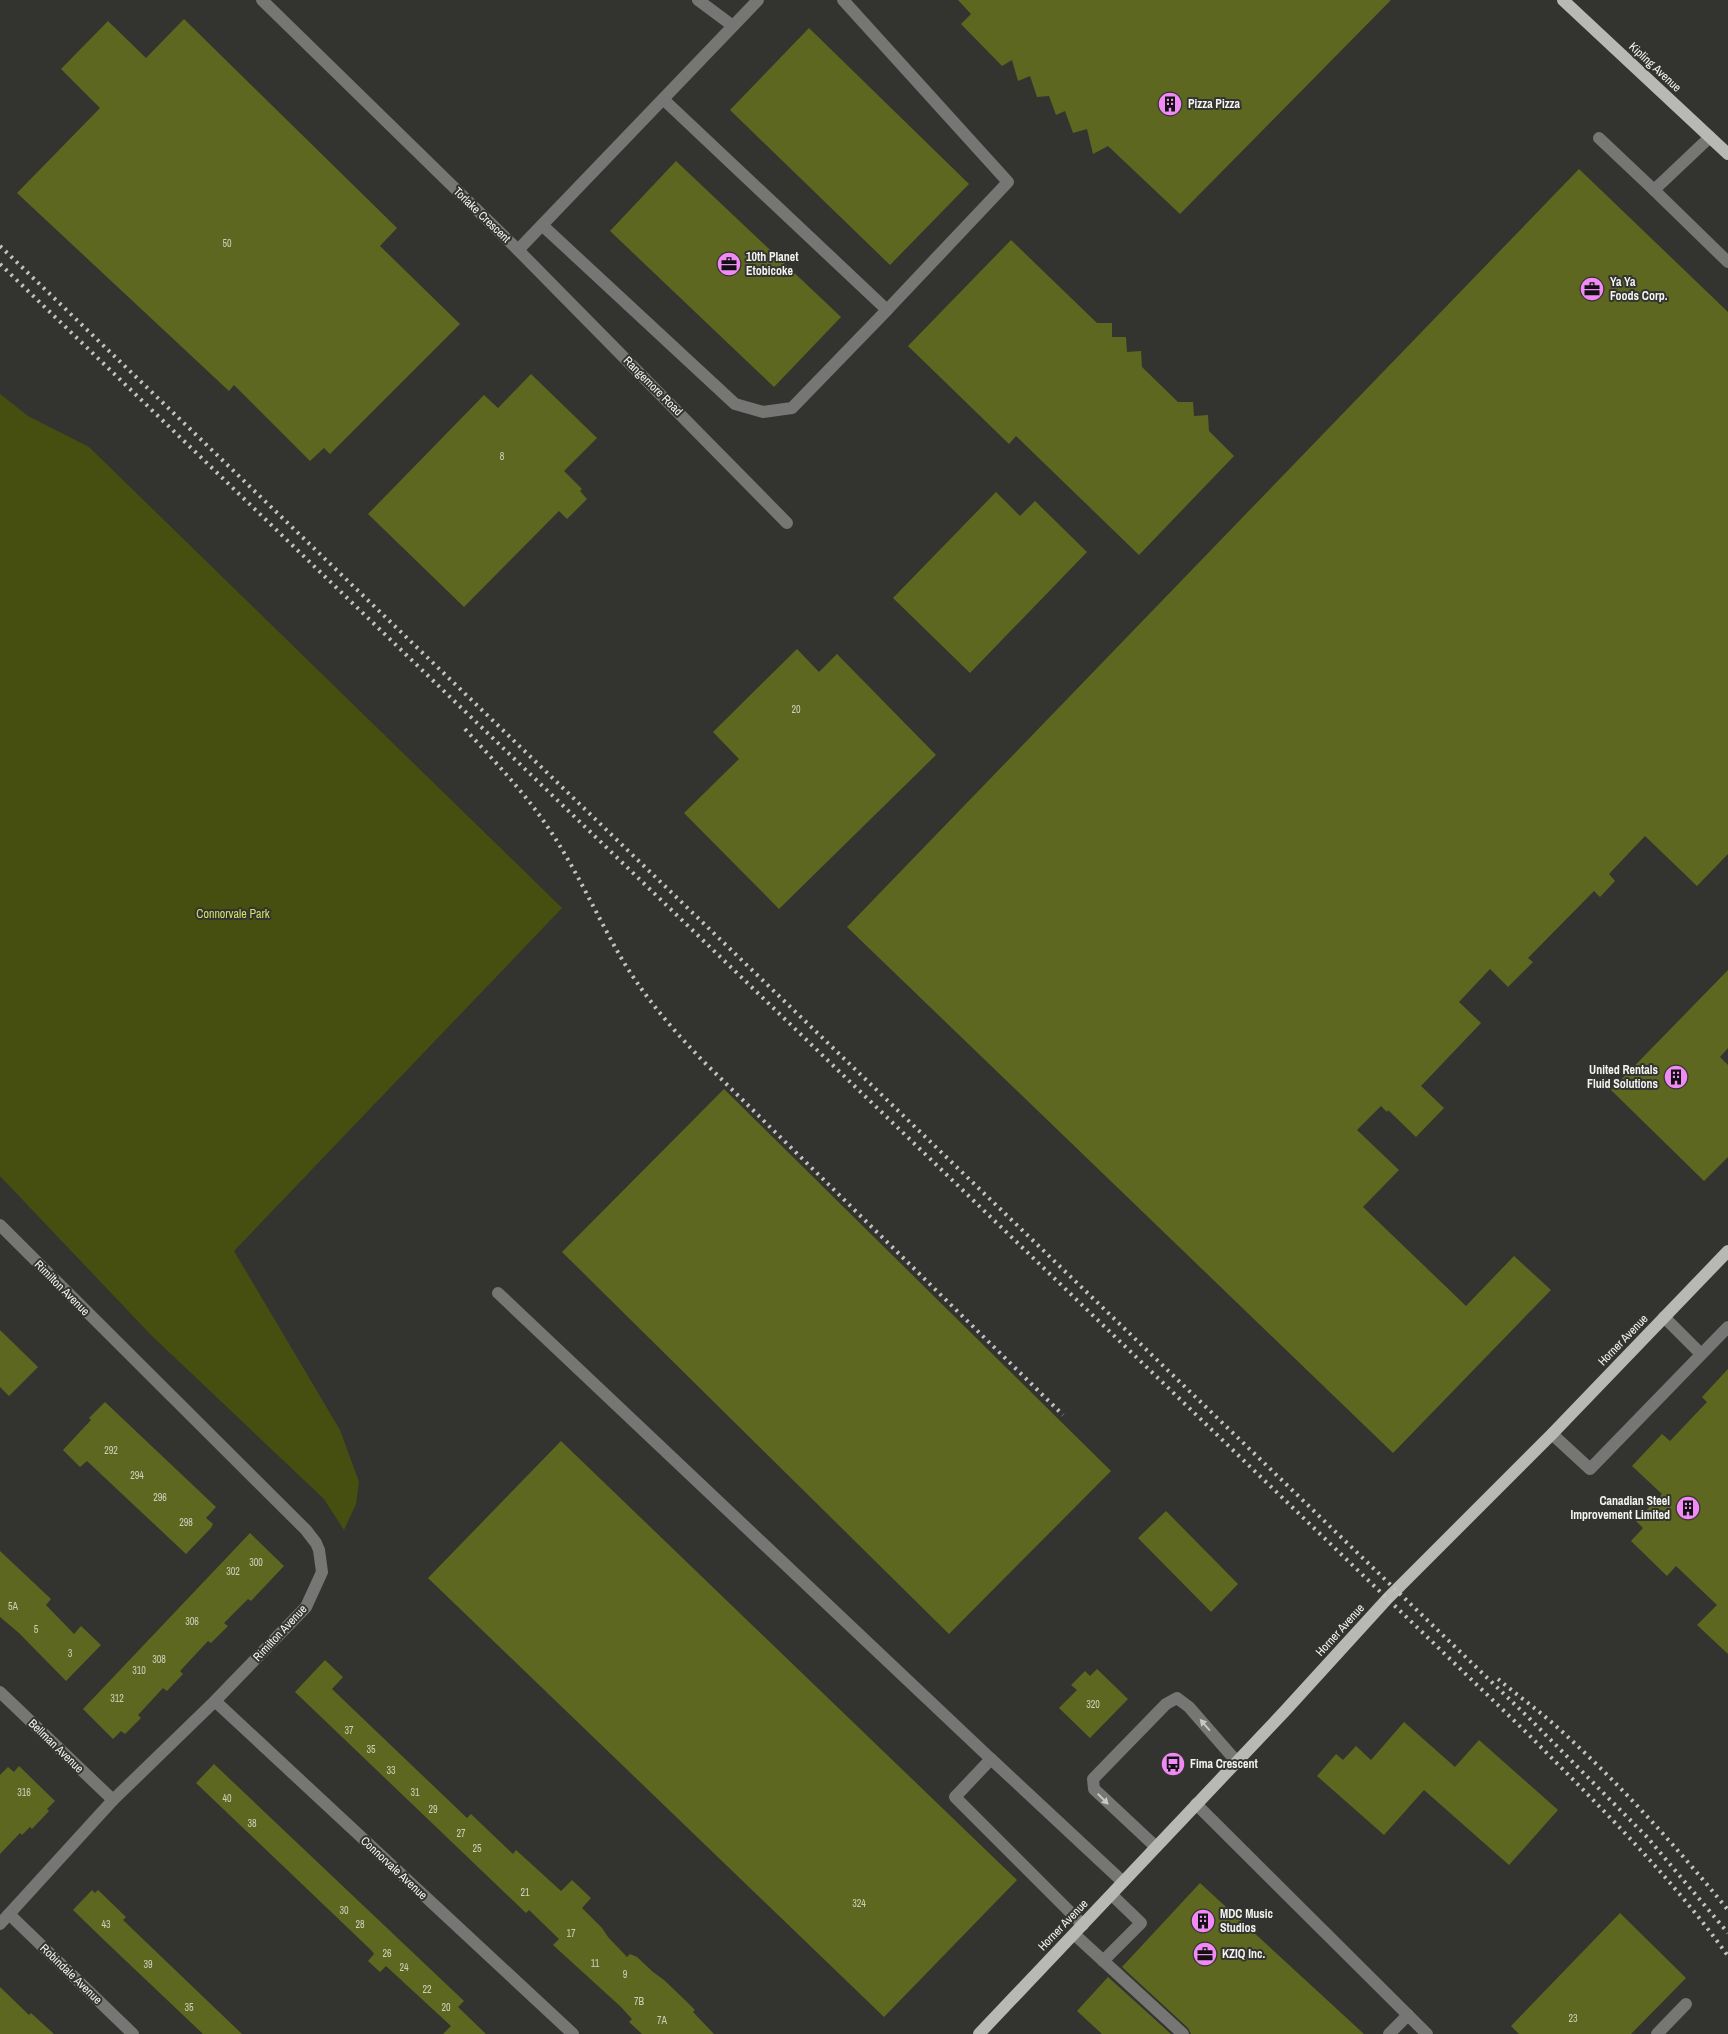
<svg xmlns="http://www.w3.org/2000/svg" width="1728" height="2034" font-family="'Archivo Narrow',sans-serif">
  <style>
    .green { fill: #474f10 }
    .building { fill: #5e671f }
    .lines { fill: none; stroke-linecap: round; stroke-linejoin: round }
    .minor { stroke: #767674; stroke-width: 12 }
    .major { stroke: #b8b9b4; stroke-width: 12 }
    .rail { stroke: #c2c2bf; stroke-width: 4; stroke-dasharray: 2.5 5; stroke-linecap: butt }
    .oneway { fill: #c7c7c5 }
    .labels { text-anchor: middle; stroke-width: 4; stroke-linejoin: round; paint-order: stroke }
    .number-label { font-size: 10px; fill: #ced0bc }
    .street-label { font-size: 12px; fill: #f3f3f0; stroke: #33342f }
    .poi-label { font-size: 12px; font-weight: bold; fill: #f3f3f0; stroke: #33342f; text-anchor: start }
    .park-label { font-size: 12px; fill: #d0e167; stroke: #33342f }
  </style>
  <rect width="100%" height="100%" fill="#33342f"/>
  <path class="green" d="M0,394L28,416L89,447L562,908L234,1251L340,1430L359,1482L356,1504L344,1530L324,1499L151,1335L0,1176Z"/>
  <g class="building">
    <path d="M958,0H1391L1180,214L1108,146L1093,154L1087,129L1073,133L1065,111L1056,115L1049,96L1037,97L1030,76L1018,81L1012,60L1002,66L961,24L971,14Z"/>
    <path d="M184,19L397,228L380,246L460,324L330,454L324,448L310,461L234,385L229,391L17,193L100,108L61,69L108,21L146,58Z"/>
    <path d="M809,28L969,184L890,265L730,110Z"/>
    <path d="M676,161L841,317L774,387L610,231Z"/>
    <path d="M1579,169L1728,312V854L1697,886L1645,836L1609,874L1615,881L1600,897L1594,891L1528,958L1533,962L1508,987L1490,969L1459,1002L1481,1023L1421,1086L1444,1108L1416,1137L1388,1110L1387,1112L1381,1106L1357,1130L1399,1170L1363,1207L1466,1306L1514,1256L1551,1290L1393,1453L847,927Z"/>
    <path d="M1011,240L1097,323H1112V337H1126L1127,352L1141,351L1142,367L1178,402H1193L1194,416L1208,415L1209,431L1234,456L1139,555L1016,436L1009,444L908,346Z"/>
    <path d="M531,374L597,438L564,471L582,489L580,491L587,499L567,519L559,511L464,607L368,514L484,395L498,408Z"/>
    <path d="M996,492L1020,516L1035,501L1087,552L970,673L893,598Z"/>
    <path d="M797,649L819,672L837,654L936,755L779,909L684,813L739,759L713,732Z"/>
    <path d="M1728,970V1048L1720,1057L1728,1065V1157L1704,1181L1611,1090Z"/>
    <path d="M724,1089L1111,1471L949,1634L562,1252Z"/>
    <path d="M0,1330L38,1367L9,1396L0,1387Z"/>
    <path d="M1728,1369V1654L1697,1625L1717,1605L1676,1566L1667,1576L1631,1541L1643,1528L1636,1521L1662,1494L1632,1466L1662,1434L1670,1441L1707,1402L1702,1397Z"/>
    <path d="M105,1402L216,1507L206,1518L213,1524L211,1528L186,1554L87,1461L80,1467L63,1450L91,1420L89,1418Z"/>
    <path d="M561,1441L1017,1880L884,2017L428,1578Z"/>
    <path d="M1166,1511L1238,1584L1211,1612L1138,1538Z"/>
    <path d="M250,1533L284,1566L251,1601L248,1599L224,1623L228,1626L211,1643L208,1641L180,1671L183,1674L167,1691L163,1688L138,1715L141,1718L125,1734L121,1731L113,1739L83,1709Z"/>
    <path d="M0,1551L51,1599L46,1605L74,1634L81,1626L101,1645L66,1681L19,1633L0,1617Z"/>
    <path d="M325,1660L343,1677L332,1689L467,1818L471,1814L513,1854L516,1850L561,1891L572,1880L591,1898L582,1908L602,1928L608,1937L627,1957L630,1954L637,1957L653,1972L664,1980L686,2001L695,2010L693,2012L714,2034H642L629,2022L632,2019L620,2006L553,1945L559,1939L529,1910L526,1913L295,1692Z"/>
    <path d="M1097,1669L1128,1699L1090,1738L1059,1708L1077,1690L1071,1685L1085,1671L1090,1676Z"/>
    <path d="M1404,1722L1455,1767L1479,1740L1558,1810L1509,1865L1424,1790L1384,1835L1317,1776L1336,1754L1343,1760L1356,1746L1371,1760Z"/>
    <path d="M214,1764L464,2001L458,2007L486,2034H443L451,2026L386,1966L380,1972L368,1961L374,1954L372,1951L196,1783Z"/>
    <path d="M19,1766L55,1801L47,1809L49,1811L32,1829L30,1827L22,1835L20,1833L0,1854V1775L8,1767L14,1772Z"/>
    <path d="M1200,1883L1364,2034H1191L1188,2028L1122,1967Z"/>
    <path d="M92,1890L95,1893L98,1890L126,1917L123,1920L242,2034H203L105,1941L73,1910Z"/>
    <path d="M1620,1913L1686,1978L1631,2034H1519L1511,2026Z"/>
    <path d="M1108,1977L1171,2034H1102L1077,2011Z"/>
    <path d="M0,1987L29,2015L31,2013L54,2034H0Z"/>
  </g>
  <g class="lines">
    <g class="minor">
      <path d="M262,0L518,250L787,523"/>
      <path d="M698,0L733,26"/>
      <path d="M663,99L887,310L1008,182L843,0"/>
      <path d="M1710,137L1654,190L1728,262"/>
      <path d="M1599,138L1654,190"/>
      <path d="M542,225L735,404L763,412L792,408L887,310"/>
      <path d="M518,250L758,0"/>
      <path d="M0,1225L306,1530L316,1543L319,1550L322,1572L306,1607L215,1701L113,1800L0,1924"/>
      <path d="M498,1293L991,1759L955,1797L1083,1925"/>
      <path d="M1664,1317L1701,1354"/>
      <path d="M1552,1434L1590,1469L1728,1327"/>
      <path d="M0,1692L113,1800"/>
      <path d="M215,1701L573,2034"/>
      <path d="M991,1759L1123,1882"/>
      <path d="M1196,1804L1427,2034"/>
      <path d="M1156,1847L1094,1789L1093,1779L1166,1704L1177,1698L1189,1707L1237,1762"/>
      <path d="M9,1914L133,2034"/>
      <path d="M1074,1934L1183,2034"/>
      <path d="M1103,1961L1141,1923L1112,1895"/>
      <path d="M1389,2034L1408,2015"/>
      <path d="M1657,2034L1686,2004"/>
    </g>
    <g class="major">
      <path d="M1563,0L1728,154"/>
      <path d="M979,2034L1284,1712L1388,1598L1552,1434L1728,1251"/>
    </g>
    <g class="rail">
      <path d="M0,246L1530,1719L1647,1837L1728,1933"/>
      <path d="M0,264L1528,1734C1598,1805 1670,1875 1728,1956"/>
      <path d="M465,729C496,763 528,796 553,835C579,875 599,920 623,961C646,999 674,1031 704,1062L1063,1415"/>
      <path d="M1498,1679C1517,1695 1538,1710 1557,1727C1619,1783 1676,1846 1728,1910"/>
    </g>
  </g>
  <defs><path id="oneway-solid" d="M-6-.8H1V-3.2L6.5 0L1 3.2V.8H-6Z" transform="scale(1.25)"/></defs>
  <g class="oneway">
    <use href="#oneway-solid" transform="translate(1205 1725) rotate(-131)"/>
    <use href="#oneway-solid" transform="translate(1103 1799) rotate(45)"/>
  </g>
  <defs>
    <g id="building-disc" transform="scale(1.25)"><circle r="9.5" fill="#f18af4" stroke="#33342f"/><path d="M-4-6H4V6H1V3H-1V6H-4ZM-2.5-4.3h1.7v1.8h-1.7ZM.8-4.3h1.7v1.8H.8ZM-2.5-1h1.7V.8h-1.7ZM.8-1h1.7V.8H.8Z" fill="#111"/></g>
    <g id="office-disc" transform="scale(1.25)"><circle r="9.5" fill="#f18af4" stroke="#33342f"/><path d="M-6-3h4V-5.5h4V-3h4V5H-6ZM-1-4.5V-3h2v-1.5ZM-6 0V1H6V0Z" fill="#111"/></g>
    <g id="bus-disc" transform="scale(1.25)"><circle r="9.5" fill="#f18af4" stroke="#33342f"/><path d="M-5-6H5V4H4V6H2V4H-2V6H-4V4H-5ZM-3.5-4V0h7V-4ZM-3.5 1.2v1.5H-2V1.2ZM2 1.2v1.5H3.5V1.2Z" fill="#111"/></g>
  </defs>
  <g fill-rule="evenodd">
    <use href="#building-disc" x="1170" y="104"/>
    <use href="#office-disc" x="729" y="264"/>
    <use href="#office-disc" x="1592" y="289"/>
    <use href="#building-disc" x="1676" y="1077"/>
    <use href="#building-disc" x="1688" y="1508"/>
    <use href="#bus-disc" x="1173" y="1764"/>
    <use href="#building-disc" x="1203" y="1921"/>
    <use href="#office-disc" x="1205" y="1954"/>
  </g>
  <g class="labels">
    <g class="number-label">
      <text x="227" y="247">50</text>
      <text x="502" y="460">8</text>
      <text x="796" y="713">20</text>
      <text x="111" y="1454">292</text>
      <text x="137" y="1479">294</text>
      <text x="160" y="1501">296</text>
      <text x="186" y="1526">298</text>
      <text x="256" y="1566">300</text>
      <text x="233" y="1575">302</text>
      <text x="13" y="1610">5A</text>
      <text x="192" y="1625">306</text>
      <text x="36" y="1633">5</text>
      <text x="70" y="1657">3</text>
      <text x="159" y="1663">308</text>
      <text x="139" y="1674">310</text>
      <text x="117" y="1702">312</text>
      <text x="1093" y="1708">320</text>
      <text x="349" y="1734">37</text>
      <text x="371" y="1753">35</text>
      <text x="391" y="1774">33</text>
      <text x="24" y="1796">316</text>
      <text x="415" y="1796">31</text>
      <text x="227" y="1802">40</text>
      <text x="433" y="1813">29</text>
      <text x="252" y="1827">38</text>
      <text x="461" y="1837">27</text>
      <text x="477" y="1852">25</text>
      <text x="525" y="1896">21</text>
      <text x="859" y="1907">324</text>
      <text x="344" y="1914">30</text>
      <text x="106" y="1928">43</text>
      <text x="360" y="1928">28</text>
      <text x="571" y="1937">17</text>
      <text x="387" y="1957">26</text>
      <text x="595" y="1967">11</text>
      <text x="148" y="1968">39</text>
      <text x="404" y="1971">24</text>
      <text x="625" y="1978">9</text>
      <text x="427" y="1993">22</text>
      <text x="639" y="2005">7B</text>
      <text x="189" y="2011">35</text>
      <text x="446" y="2011">20</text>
      <text x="1573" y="2022">23</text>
      <text x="662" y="2024">7A</text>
    </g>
    <g class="street-label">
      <text transform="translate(1655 67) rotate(43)" y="4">Kipling Avenue</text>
      <text transform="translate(482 215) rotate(44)" y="4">Torlake Crescent</text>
      <text transform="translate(653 386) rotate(45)" y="4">Rangemore Road</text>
      <text transform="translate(62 1288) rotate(45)" y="4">Rimilton Avenue</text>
      <text transform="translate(1623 1340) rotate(-46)" y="4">Horner Avenue</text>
      <text transform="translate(1340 1630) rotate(-48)" y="4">Horner Avenue</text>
      <text transform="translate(280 1633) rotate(-47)" y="4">Rimilton Avenue</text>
      <text transform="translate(56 1746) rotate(44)" y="4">Bellman Avenue</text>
      <text transform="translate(394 1868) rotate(43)" y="4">Connorvale Avenue</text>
      <text transform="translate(1063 1925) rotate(-46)" y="4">Horner Avenue</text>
      <text transform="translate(71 1974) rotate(44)" y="4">Robindale Avenue</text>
    </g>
    <g class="poi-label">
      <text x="1188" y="108">Pizza Pizza</text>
      <text x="746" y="261">10th Planet<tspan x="746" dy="14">Etobicoke</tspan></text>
      <text x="1610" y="286">Ya Ya<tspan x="1610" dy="14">Foods Corp.</tspan></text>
      <text x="1658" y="1074" text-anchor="end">United Rentals<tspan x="1658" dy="14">Fluid Solutions</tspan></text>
      <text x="1670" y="1505" text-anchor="end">Canadian Steel<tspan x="1670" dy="14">Improvement Limited</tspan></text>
      <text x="1190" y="1768">Fima Crescent</text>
      <text x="1220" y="1918">MDC Music<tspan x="1220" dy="14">Studios</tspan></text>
      <text x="1222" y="1958">KZIQ Inc.</text>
    </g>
    <g class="park-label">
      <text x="233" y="918">Connorvale Park</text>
    </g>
  </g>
</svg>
